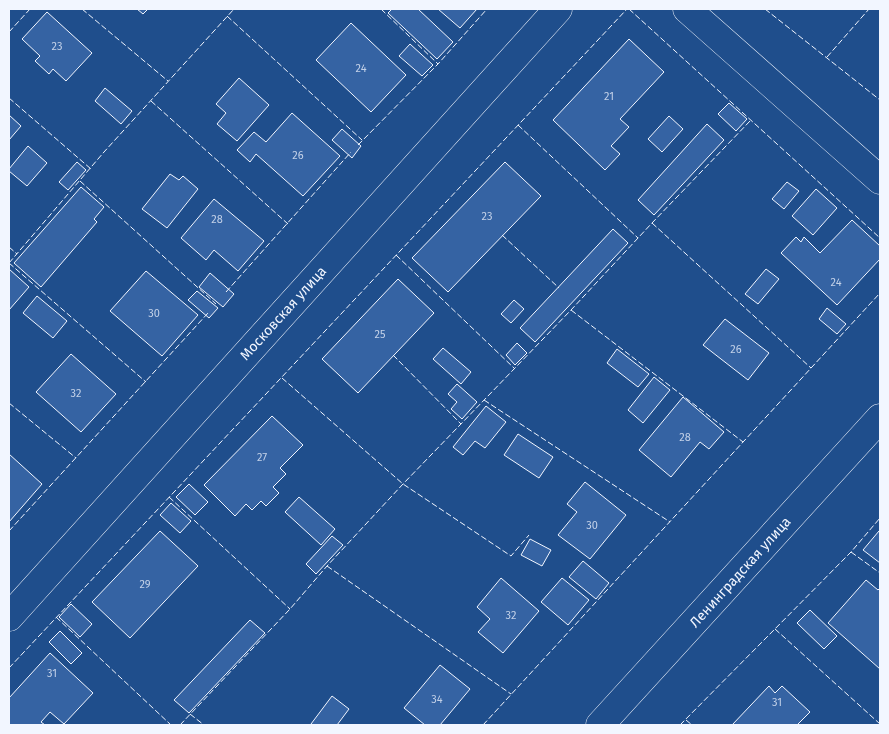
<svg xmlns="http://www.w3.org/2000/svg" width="889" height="734" font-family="'Fira Sans',sans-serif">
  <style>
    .building { fill: #3563a3; stroke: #f2f6ff }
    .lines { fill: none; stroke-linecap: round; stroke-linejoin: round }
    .street-casing { stroke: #f2f6ff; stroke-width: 29 }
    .street { stroke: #1f4e8c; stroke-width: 28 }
    .fence { stroke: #f2f6ff; stroke-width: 1; stroke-dasharray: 6 2.5; stroke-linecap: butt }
    .labels { text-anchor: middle; stroke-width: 4; stroke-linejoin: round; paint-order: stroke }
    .number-label { font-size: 11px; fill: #c3d1e8 }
    .street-label { font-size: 14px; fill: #f2f6ff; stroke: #1f4e8c }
  </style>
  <rect width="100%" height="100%" fill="#1f4e8c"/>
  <g class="building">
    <path d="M137,9H148L143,14Z"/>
    <path d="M392,9H418L453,42L437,59L388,13Z"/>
    <path d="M438,9H477L460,28Z"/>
    <path d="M47,12L92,53L66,81L53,69L49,74L35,61L40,56L22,39Z"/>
    <path d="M351,23L406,75L371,112L316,60Z"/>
    <path d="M629,39L664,72L620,119L629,127L611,146L620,154L605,170L553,120Z"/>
    <path d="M410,44L433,65L422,76L399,56Z"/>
    <path d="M239,78L269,105L237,141L217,124L226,113L216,104Z"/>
    <path d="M105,88L132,111L121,124L95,101Z"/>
    <path d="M729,103L747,119L736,131L718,114Z"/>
    <path d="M292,113L340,156L303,196L256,154L250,162L237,150L254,132L266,142Z"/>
    <path d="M9,115L21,126L9,140Z"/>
    <path d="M669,116L683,129L662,152L648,139Z"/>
    <path d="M707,124L724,140L654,215L638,200Z"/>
    <path d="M342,129L361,146L352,158L332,140Z"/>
    <path d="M28,146L47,163L27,186L9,171V169Z"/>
    <path d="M77,162L86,170L68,190L59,182Z"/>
    <path d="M505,162L541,196L448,292L412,258Z"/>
    <path d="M170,174L179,180L183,176L198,189L167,228L142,209Z"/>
    <path d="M787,182L799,191L784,209L772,199Z"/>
    <path d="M81,187L104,207L94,219L97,222L41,287L14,263Z"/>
    <path d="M816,189L837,208L813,235L792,216Z"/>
    <path d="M214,199L264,241L238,271L214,250L206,260L181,238Z"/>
    <path d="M852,220L880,246V259L837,305L781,253L796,237L801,242L804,237L820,253Z"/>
    <path d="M613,229L628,243L535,342L520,328Z"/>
    <path d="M9,269L29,287L9,310Z"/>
    <path d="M766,269L779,279L758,304L745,294Z"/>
    <path d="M146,271L198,315L162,356L110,311Z"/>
    <path d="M210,273L234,294L223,307L199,287Z"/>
    <path d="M398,279L434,313L358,393L322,359Z"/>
    <path d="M197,291L218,308L209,318L188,300Z"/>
    <path d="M37,296L67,321L53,338L23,313Z"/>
    <path d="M514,300L524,309L511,323L501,314Z"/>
    <path d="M827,308L846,324L837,334L819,319Z"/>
    <path d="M725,319L769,353L748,380L703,345Z"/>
    <path d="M517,343L527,353L515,365L506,355Z"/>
    <path d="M443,348L471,372L461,384L433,359Z"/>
    <path d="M617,349L649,374L638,387L607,363Z"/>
    <path d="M71,354L116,394L81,432L36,392Z"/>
    <path d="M654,377L670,390L643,423L628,410Z"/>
    <path d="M457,384L477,402L462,419L451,409L457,402L448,394Z"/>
    <path d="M683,397L724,432L709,449L700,442L671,477L639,450Z"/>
    <path d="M486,406L506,422L485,448L475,441L463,455L453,447Z"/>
    <path d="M272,416L303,445L280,468L286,474L273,487L279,493L266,506L261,501L252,510L246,504L235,516L204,485Z"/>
    <path d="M518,434L553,457L539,478L504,455Z"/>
    <path d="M9,454L42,484L9,522Z"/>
    <path d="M585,482L626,515L590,559L558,535L577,512L567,504Z"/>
    <path d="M189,484L208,502L195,515L176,497Z"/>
    <path d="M299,497L335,529L321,545L285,512Z"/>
    <path d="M171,503L191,521L180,533L160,515Z"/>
    <path d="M160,531L198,566L130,638L92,602Z"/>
    <path d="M879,531L880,532V563L863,550Z"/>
    <path d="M332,536L343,545L316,574L306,564Z"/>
    <path d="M530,539L551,550L542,566L521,555Z"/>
    <path d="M583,561L609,583L596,599L569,577Z"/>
    <path d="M501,578L539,611L503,653L478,632L490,619L477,607Z"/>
    <path d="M562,578L589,600L568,625L541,602Z"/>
    <path d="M866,580L878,590L880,588V669L828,623Z"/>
    <path d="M71,604L92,624L80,637L59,617Z"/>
    <path d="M810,610L837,636L824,649L797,623Z"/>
    <path d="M250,620L265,633L189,713L174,700Z"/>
    <path d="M60,631L82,653L71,664L49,642Z"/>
    <path d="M50,653L93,693L64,724L50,712L41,722L45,725H9V698Z"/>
    <path d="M440,665L470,689L440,725H425L404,708Z"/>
    <path d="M769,686L775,693L782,686L810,712L797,725H732Z"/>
    <path d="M332,696L349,709L337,725H313L311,724Z"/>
  </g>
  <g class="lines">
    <g class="street-casing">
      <g id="street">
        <path d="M687,9L880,180"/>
        <path d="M9,617L558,9"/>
        <path d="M600,725L880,418"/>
      </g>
    </g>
    <use href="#street" class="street"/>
    <g class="fence">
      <path d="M82,9L168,81"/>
      <path d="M381,9L438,64"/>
      <path d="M629,9L880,238"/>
      <path d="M765,9L880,100"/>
      <path d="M227,16L362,140"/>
      <path d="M9,32L30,9"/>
      <path d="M827,57L869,9"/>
      <path d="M9,98L91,169"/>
      <path d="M151,101L288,224"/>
      <path d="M518,125L638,238"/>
      <path d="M358,145L438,64L487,9"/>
      <path d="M80,181L216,304"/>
      <path d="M652,223L811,368"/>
      <path d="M502,235L559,288"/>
      <path d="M9,247L17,254"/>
      <path d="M396,255L515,369"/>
      <path d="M9,263L104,152L234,9"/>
      <path d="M9,263L146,382"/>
      <path d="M226,292L351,152"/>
      <path d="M571,310L743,442"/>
      <path d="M393,355L461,424"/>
      <path d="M282,378L403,484L511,556L529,535"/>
      <path d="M484,400L670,522"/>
      <path d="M9,403L76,458"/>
      <path d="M169,497L290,609"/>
      <path d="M9,531L208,313"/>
      <path d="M851,552L880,573"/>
      <path d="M327,566L511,694"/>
      <path d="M56,617L171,725"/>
      <path d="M775,629L880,724"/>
      <path d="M9,668L627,9"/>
      <path d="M190,714L204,725"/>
      <path d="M686,720L692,725"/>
      <path d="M180,725L290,609L327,566L403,484L571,310L652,223L751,120"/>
      <path d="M483,725L880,293"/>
      <path d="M680,725L851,552L880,518"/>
    </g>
  </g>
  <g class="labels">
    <g class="number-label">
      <text x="57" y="50">23</text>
      <text x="361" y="72">24</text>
      <text x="609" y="100">21</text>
      <text x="298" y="159">26</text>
      <text x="487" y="220">23</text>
      <text x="217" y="223">28</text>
      <text x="836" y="286">24</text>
      <text x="154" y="317">30</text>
      <text x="380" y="338">25</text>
      <text x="736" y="353">26</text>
      <text x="76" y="397">32</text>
      <text x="685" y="441">28</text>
      <text x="262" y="461">27</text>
      <text x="592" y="529">30</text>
      <text x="145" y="588">29</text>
      <text x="511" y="619">32</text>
      <text x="52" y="677">31</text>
      <text x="437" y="703">34</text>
      <text x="777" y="706">31</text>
    </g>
    <g class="street-label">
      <text transform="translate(283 313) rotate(-48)" y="5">Московская улица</text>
      <text transform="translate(740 572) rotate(-48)" y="5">Ленинградская улица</text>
    </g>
  </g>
  <rect width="889" height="734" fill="none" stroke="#f2f6ff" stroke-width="20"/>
</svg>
